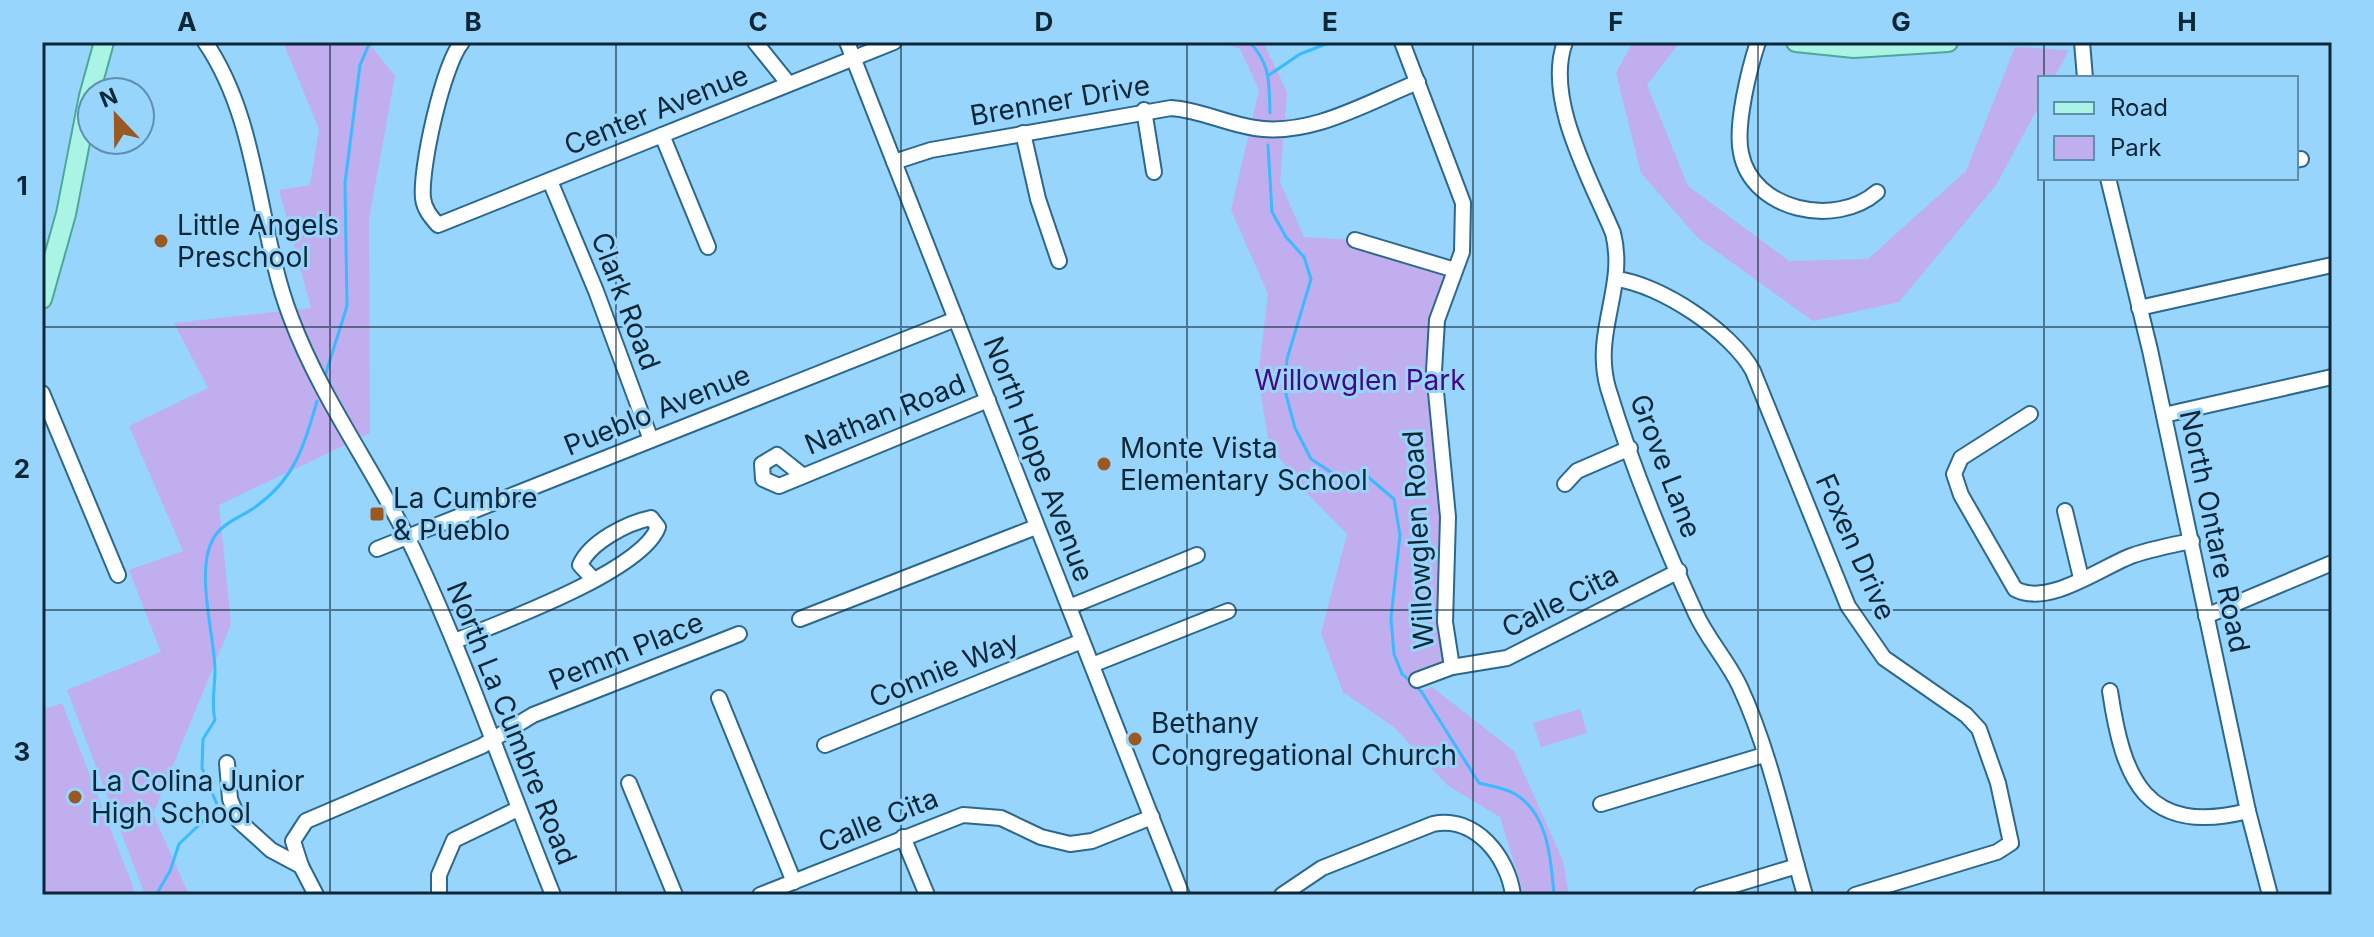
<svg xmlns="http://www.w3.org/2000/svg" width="2374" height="937" font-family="Inter,sans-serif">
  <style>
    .green { fill: #c0aeee }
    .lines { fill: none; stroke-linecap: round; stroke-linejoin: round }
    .stream { stroke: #3abbff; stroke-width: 3 }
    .minor-casing { stroke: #2b688b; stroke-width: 18 }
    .major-casing { stroke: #4da89b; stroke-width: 22 }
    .minor { stroke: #fff; stroke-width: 14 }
    .major { stroke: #a9f4e4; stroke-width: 18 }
    .grid { fill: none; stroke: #0d2736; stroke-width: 2; stroke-opacity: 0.55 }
    .poi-dot { fill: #9a5923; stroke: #97d5fc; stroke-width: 3 }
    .labels { text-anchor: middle; stroke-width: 6; stroke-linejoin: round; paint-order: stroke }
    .street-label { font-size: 28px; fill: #0d2736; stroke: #97d5fc }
    .poi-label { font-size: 28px; fill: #0d2736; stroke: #97d5fc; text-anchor: start }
    .park-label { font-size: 28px; fill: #450784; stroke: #97d5fc }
    .neatline { fill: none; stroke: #0d2736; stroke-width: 3 }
    .grid-label { font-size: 26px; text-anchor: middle; font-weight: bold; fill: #0d2736 }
  </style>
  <rect width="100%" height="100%" fill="#97d5fc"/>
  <g class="green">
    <path d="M283,42H368L395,76L369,219L370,433L219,505L231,624L153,814L189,895H145L67,690L161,652L129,570L183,551L129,426L208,388L174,323L311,308L279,190L310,185L319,129Z"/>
    <path d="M1220,42H1263L1287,92L1280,182L1304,237L1355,240L1455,270L1437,320L1452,667L1417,681L1421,691L1432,687L1514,751L1563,861L1569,895H1524L1500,817L1447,785L1395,728L1343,692L1321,633L1347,534L1304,490L1269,445L1258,376L1268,294L1231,210L1259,90L1240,49Z"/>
    <path d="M1633,42H1680L1647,85L1688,186L1789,261L1868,259L1966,171L2015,47L2069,50L2054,78H2040V104L1996,185L1899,302L1813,321L1698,238L1641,173L1616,73Z"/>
    <path d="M62,703L136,895H42V710Z"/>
    <path d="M1580,709L1587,733L1541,747L1533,723Z"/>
  </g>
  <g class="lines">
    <g class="stream">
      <path d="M1249,42C1271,63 1269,84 1270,113"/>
      <path d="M1269,75L1300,54L1331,42"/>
      <path d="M1268,145L1272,212L1286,237L1304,257L1311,279L1287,359L1284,387L1295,428L1311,459L1337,476L1368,477L1394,499L1400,535L1391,618L1394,654L1402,674L1421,691L1479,783C1490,786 1505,788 1515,794C1549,814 1551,861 1554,895"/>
      <path d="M325,376L347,306L345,183L360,65L370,42"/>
      <path d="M156,895L170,871L179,844L218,807L202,768L203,739L215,720C211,703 215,689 215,671C215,634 192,564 217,533C227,520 246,515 258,505C295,478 305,444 317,401"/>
    </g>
    <g class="minor-casing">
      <g id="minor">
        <path d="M205,42C260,122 257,230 291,318C322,401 377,473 415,553C467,664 507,781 553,895"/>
        <path d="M462,42C443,65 420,168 423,198C424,209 431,217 438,225L894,42"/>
        <path d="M755,42L788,83"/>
        <path d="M847,42L1182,895"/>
        <path d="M1402,42L1463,203L1462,252L1437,320L1434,371L1448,517L1445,622L1452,667"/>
        <path d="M1565,42C1544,99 1591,180 1613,233C1627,287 1592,332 1608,388C1631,464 1663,542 1696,614C1708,640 1728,661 1740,687C1770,752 1785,826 1805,895"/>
        <path d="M1758,42C1749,69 1735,126 1741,153C1752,211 1836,228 1877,192"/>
        <path d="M2082,42L2085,78"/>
        <path d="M1144,110L1154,172"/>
        <path d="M1023,133L1038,199L1059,261"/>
        <path d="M662,135L708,247"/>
        <path d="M2296,160L2301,159"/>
        <path d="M894,162L931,150L1171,108C1201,110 1226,124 1255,128C1311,137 1368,102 1418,82"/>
        <path d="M2108,178L2150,350L2248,811L2270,895"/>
        <path d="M550,181L596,291L651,440"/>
        <path d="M1355,240L1455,270"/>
        <path d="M1616,279C1660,284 1732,332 1753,371L1848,606L1884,658L1966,715L1979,729L1998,783L2011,843L1997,852L1855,895"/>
        <path d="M2139,308L2332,265"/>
        <path d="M42,393L118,575"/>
        <path d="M2030,414L1961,458L1954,474L1961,495L2015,589C2048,607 2100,568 2131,556C2151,549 2171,545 2192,541"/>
        <path d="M2164,415L2332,377"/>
        <path d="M802,475L777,455L762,464L763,479L779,486L988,400"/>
        <path d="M1565,484L1577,471L1630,448"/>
        <path d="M2065,511L2081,578"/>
        <path d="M377,549L956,319"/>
        <path d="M1069,607L1197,555"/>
        <path d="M2206,616L2332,563"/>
        <path d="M800,619L1036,527"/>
        <path d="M455,641C499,623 643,571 658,527L651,518C627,523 590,542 580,565L593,579"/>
        <path d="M1092,665L1228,611"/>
        <path d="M1417,680L1452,667L1507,658L1679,571"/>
        <path d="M2110,691C2123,779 2145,837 2248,811"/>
        <path d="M719,698L794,882"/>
        <path d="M825,745L1082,641"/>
        <path d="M227,763L230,799L239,821L271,850L301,866L316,895"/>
        <path d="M629,783L675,895"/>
        <path d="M1601,804L1764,755"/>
        <path d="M903,837L927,895"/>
        <path d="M301,866L293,841L306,821L482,746L533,715L739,634"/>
        <path d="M439,895V875L454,840L518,809"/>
        <path d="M760,895L963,815L1001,818L1041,837L1070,844L1092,841L1152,817"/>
        <path d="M1282,895L1322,868L1433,824C1475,815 1508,857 1513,895"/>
        <path d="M1701,895L1797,866"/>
      </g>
    </g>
    <g class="major-casing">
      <g id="major">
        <path d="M1796,42L1854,48L1948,42"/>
        <path d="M42,299L66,214L89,96L104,42"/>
      </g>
    </g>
    <use href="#minor" class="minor"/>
    <use href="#major" class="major"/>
  </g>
  <path class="grid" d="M330,42V895M616,42V895M901,42V895M1187,42V895M1473,42V895M1758,42V895M2044,42V78M2044,178V895M42,327H2332M42,610H2332"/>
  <g class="poi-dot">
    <circle cx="161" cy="241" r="8"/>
    <circle cx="1104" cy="464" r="8"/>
    <rect x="369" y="506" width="16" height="16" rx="4"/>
    <circle cx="1135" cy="739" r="8"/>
    <circle cx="75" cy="797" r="8"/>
  </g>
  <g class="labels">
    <g class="street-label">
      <text transform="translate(1060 100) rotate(-10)" y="10">Brenner Drive</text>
      <text transform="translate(656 110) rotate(-22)" y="10">Center Avenue</text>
      <text transform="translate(626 301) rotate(69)" y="10">Clark Road</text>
      <text transform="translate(657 410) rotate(-22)" y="10">Pueblo Avenue</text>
      <text transform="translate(885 414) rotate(-22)" y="10">Nathan Road</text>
      <text transform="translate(1039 459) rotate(69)" y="10">North Hope Avenue</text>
      <text transform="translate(1666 466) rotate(69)" y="10">Grove Lane</text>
      <text transform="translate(2215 531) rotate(78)" y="10">North Ontare Road</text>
      <text transform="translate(1418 540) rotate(-93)" y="10">Willowglen Road</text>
      <text transform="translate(1856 547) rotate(66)" y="10">Foxen Drive</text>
      <text transform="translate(1560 601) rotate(-27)" y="10">Calle Cita</text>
      <text transform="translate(626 651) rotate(-22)" y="10">Pemm Place</text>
      <text transform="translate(944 669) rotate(-22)" y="10">Connie Way</text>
      <text transform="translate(512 723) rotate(68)" y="10">North La Cumbre Road</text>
      <text transform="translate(878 820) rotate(-22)" y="10">Calle Cita</text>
    </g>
    <g class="poi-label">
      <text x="177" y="235">Little Angels<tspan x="177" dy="32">Preschool</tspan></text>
      <text x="1120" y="458">Monte Vista<tspan x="1120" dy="32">Elementary School</tspan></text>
      <text x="393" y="508">La Cumbre<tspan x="393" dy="32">&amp; Pueblo</tspan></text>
      <text x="1151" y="733">Bethany<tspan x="1151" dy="32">Congregational Church</tspan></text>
      <text x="91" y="791">La Colina Junior<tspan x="91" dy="32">High School</tspan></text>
    </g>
    <g class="park-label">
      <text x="1360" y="390">Willowglen Park</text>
    </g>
  </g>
  <rect width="2374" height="937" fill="none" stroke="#97d5fc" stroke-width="88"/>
  <rect x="2038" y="76" width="260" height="104" fill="#97d5fc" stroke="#608fad" stroke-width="2"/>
  <rect x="2054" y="102" width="40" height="12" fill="#a9f4e4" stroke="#608fad" stroke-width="2"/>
  <text x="2110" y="116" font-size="24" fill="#0d2736">Road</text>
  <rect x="2054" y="136" width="40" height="24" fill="#c0aeee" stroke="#608fad" stroke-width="2"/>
  <text x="2110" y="156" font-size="24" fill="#0d2736">Park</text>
  <g transform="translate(116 116) rotate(338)"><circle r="38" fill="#97d5fc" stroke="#608fad" stroke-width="2"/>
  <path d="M0-6L14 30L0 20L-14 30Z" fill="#9a5923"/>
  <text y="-12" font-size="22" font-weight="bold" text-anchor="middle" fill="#0d2736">N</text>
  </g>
  <rect x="44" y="44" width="2286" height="849" class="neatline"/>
  <g class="grid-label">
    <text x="187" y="31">A</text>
    <text x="473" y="31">B</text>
    <text x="758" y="31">C</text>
    <text x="1044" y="31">D</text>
    <text x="1330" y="31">E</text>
    <text x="1616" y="31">F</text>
    <text x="1901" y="31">G</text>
    <text x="2187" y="31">H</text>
    <text x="22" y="195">1</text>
    <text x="22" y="478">2</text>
    <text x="22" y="761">3</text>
  </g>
</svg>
